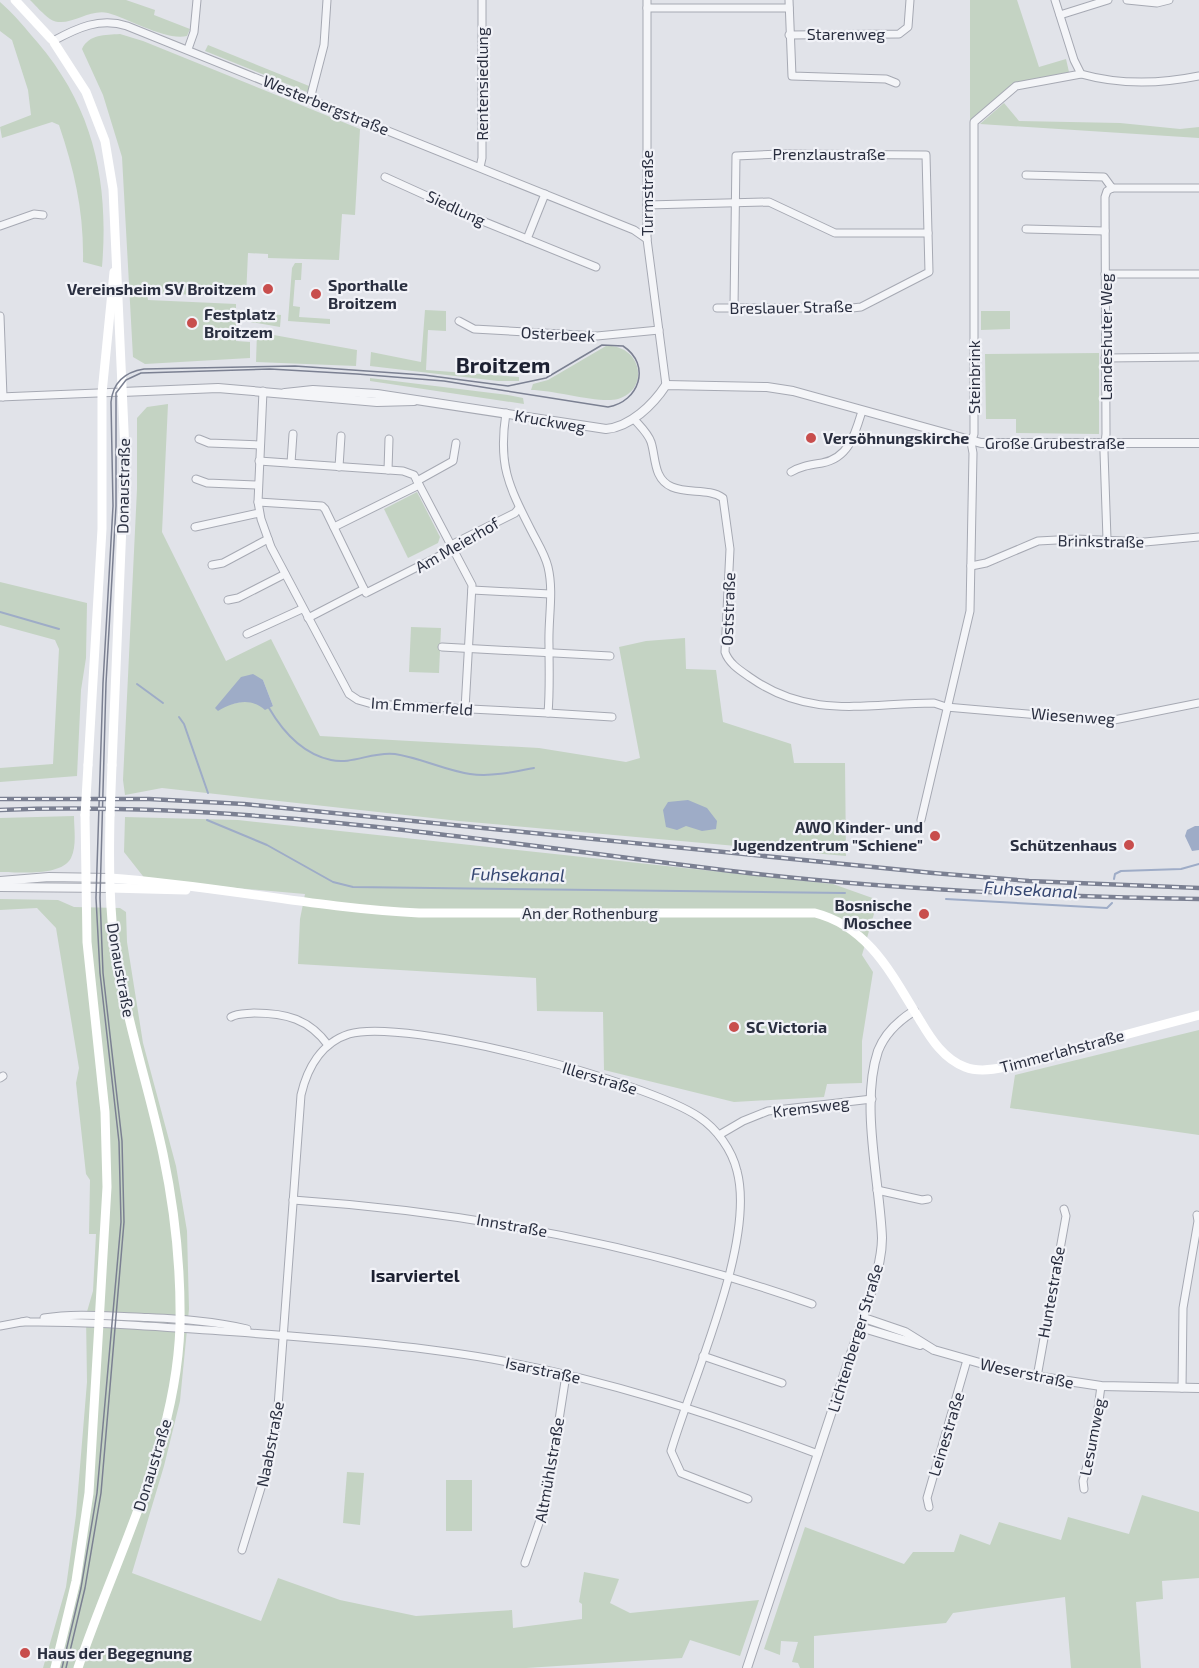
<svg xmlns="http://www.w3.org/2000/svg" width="1199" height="1668" font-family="'Exo 2',sans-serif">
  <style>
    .green { fill: #c4d3c3; fill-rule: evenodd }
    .water { fill: #9eacc7 }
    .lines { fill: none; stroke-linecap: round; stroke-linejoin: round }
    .stream { stroke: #9eacc7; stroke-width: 2 }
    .minor-casing { stroke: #a6a9b3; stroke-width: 9 }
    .tertiary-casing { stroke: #a6a9b3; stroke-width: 10 }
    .minor { stroke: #f4f5f8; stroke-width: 7 }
    .tertiary { stroke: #f4f5f8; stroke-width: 8 }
    .secondary { stroke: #fff; stroke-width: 9 }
    .tram { stroke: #7b8092; stroke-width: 1.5 }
    .rail-casing { stroke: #7b8092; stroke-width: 4.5 }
    .rail { stroke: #f1f2f7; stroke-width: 2; stroke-dasharray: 7; stroke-linecap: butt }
    .secondary-bridge { stroke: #fff; stroke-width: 9 }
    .poi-dot { fill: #c84e4d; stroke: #f1f2f7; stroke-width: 2 }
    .labels { text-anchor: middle; stroke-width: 4.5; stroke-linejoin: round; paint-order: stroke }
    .street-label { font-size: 16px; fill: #2a2f40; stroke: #f1f2f7 }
    .poi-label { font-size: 16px; font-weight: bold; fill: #2a2f40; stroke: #f1f2f7; text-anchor: start }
    .water-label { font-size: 18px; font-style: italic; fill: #364772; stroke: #f1f2f7 }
    .neighbourhood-label { font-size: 18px; font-weight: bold; fill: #1c2031; stroke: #f1f2f7 }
    .district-label { font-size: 22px; font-weight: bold; fill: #1c2031; stroke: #f1f2f7 }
  </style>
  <rect width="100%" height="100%" fill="#e1e3e9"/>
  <g class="green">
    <path d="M30,0H126L155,10L154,15L190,29L187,36C166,41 130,19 108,13C88,8 67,30 50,19C43,14 36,6 30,0Z"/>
    <path d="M970,0H1017L1039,67L1066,59L1069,72L1012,84L970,121Z"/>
    <path d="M0,2C14,14 26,29 38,43C94,109 109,182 102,267L83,262C84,213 75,172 59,125L52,122L2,138L0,127L31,115L28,90L12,40L0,31Z"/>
    <path d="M120,34L143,41L360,129L355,215L342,214L339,260L268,258V254L248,253L246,297L147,293L148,300L236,304V341L250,342V358L145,364L133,357L122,157L103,95L82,49C89,34 105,35 120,34Z"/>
    <path d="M208,45L314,88L312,94L205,51Z"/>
    <path d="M1004,103L1019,121L1120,123L1180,129L1199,127V138L980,124Z"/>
    <path d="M295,263H302L301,280H295L293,306L300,307L299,317L330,319V324L288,321L292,268Z"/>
    <path d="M425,310L446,311V331L428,330L426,370L519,377V381H498L370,366L371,352L421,362Z"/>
    <path d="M981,311H1010V329L981,330Z"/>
    <path d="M246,312L281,315L280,327L245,321Z"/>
    <path d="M257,332L357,350L356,366L256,362Z"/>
    <path d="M606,346C641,344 651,389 618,399C600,404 554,390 531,390L533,384L548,380Z"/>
    <path d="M1099,353V434L1016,433V419H986L985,354Z"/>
    <path d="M370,378L508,395L523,398L524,404L370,381Z"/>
    <path d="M168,404L162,532L226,661L271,639L320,736L539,748L626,762L640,758L619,647L646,641L685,638L686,669L716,670L723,722L791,744L794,763H845L846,856L459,821L162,788L125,795L123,780L137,489V418L147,407ZM263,680L273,706L246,701L231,704Z"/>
    <path d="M417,492L440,537L438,543L408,558L384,509Z"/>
    <path d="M0,582L87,603L86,658L81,690L77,776L0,782V768L53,764L59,649L55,640L0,625Z"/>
    <path d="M411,627L441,628L439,673L409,672Z"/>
    <path d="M74,816C74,829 77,846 71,858C61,877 18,872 0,872V818Z"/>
    <path d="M125,817L238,820L833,884L878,900L862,955L873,972L862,1041V1083L827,1084L824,1097L734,1102L604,1070L603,1012L537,1011L536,978L298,964L300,919L305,894L146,880L124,852Z"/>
    <path d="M0,899L58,900L74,907L120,908L126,912L127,942L143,1043L176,1166L187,1231L189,1309L180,1401L164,1466L132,1573L261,1621L278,1578L340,1600L416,1616L512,1610L513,1628L582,1619V1604L579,1602L584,1572L619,1579L610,1603L630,1613L759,1600L740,1656L690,1640L682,1658L526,1668H43L66,1587L76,1515L87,1382L86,1315L93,1291L96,1234H89L90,1180L86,1174L76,1083L79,1068L56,928L37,908L0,910Z"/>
    <path d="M1199,1030V1135L1010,1108L1015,1075Z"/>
    <path d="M347,1472L364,1473L360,1525L343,1523Z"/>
    <rect x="446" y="1480" width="26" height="51"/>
    <path d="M1142,1495L1199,1512V1578L1162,1581L1163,1599L1136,1602L1141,1668H1071L1065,1597L953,1613L946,1623L814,1636V1668H800L798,1663L792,1662L798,1642L781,1641L780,1655L764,1649L805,1527L904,1564L913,1552H954L960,1534L990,1545L999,1522L1061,1540L1068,1517L1129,1534Z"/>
  </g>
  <g class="water">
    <path d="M253,674L263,680L273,706L265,710C250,697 234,702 218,711L215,708L241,677Z"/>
    <path d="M688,800L707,808L717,821L716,829L702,831L686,826L677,830L666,827L663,810L668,802Z"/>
    <path d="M1195,826H1199V850L1192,851L1185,836L1187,830Z"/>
  </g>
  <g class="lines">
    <g class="stream">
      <path d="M0,612L59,629"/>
      <path d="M137,684L163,703"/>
      <path d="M269,708C283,732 303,754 331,760C352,765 373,751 395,754C421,758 444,770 470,774C491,777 514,772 534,768"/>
      <path d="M179,717L184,724L208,793"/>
      <path d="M207,820L267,845L333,882L353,887L845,893"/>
      <path d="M1114,879L1115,874L1121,871L1181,869L1199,864"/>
      <path d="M946,899L1107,908L1112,903"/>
    </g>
    <g class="minor-casing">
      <g id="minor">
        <path d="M647,0V239L666,385"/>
        <path d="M789,0L792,76L886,79L896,83"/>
        <path d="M1055,0L1074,60L1081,74C1120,85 1160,84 1199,76"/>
        <path d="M1127,0L1157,3L1169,0"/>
        <path d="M647,8H789"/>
        <path d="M1060,15L1108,0"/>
        <path d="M789,35L899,34L908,27L910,0"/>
        <path d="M53,41C77,28 100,17 127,26L634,230L647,239"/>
        <path d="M188,49L194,32L197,0"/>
        <path d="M310,99L324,45L327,0"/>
        <path d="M480,167L482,158V0"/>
        <path d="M1026,175L1104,177L1112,188"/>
        <path d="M385,177L480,220L596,267"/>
        <path d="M1112,188H1199"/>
        <path d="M647,205L769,202L835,233H928"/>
        <path d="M0,226L34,214L43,215"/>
        <path d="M1026,229L1105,231"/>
        <path d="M527,239L545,194"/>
        <path d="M1105,274H1199"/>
        <path d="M717,308H852L861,307L929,272L926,155L781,154L736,156L734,308"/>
        <path d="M0,316L3,397"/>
        <path d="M459,321L474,329L597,336L659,330"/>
        <path d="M1105,358L1199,357"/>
        <path d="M263,391L258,502L261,519L271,547L349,694L358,700L372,704L548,713C550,690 549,667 549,645C548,619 554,592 548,567C545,554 537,542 531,530C508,485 498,464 506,413"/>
        <path d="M0,397L122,392"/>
        <path d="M634,419C640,426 648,433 651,442C656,457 653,479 672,487C688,494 709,488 723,498L730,549L725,652C729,664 741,671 751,678C811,720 867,703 934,703L946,707L1109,721L1199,703"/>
        <path d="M199,439L209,443L260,445"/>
        <path d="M259,461L403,471L414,475L472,585L465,709"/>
        <path d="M291,463L293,434"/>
        <path d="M339,467L341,436"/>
        <path d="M388,470L389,439"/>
        <path d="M791,472C801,466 810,465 822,463C849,458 855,434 862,411"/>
        <path d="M196,479L207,483L258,485"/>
        <path d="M417,481L453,461L456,443"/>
        <path d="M258,502L322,506L325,509L364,589"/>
        <path d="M195,527L259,513"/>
        <path d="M334,527L419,485"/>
        <path d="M1107,539L1104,452L1106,434L1105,197L1107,191L1112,188"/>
        <path d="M212,565L223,563L268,539"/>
        <path d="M971,566L986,563L1038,541L1076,539L1145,542L1199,537"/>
        <path d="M472,590L550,594"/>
        <path d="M228,600L238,598L285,574"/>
        <path d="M308,618L364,589L366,593L453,549L451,545L515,513L519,508"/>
        <path d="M247,634L302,609"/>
        <path d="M442,647L610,656"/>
        <path d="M548,713L612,717"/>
        <path d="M921,820L970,611L973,453L971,442L974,434V122L1016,86L1081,74"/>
        <path d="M231,1017C238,1013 246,1014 254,1013C286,1013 309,1019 328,1045"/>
        <path d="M0,1078L3,1076"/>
        <path d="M719,1135L743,1121L768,1111L872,1099"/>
        <path d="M877,1190L922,1200L928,1199"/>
        <path d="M293,1200C471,1212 644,1245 812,1304"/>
        <path d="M44,1318C74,1313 106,1316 136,1317C174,1319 211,1320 247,1329"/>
        <path d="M22,1322C85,1321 146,1326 208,1330C303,1337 398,1343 492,1359C604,1379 712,1414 818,1454"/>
        <path d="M0,1326L27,1321"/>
        <path d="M703,1356L782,1383"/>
        <path d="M1037,1377L1066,1216L1064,1209"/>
        <path d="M1182,1388L1183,1308L1198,1221L1197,1215"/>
        <path d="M1084,1489L1083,1481L1094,1439L1101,1386"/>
        <path d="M929,1507L927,1498L967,1360"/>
        <path d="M242,1550L264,1478L277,1420L301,1095C307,1069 321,1043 349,1034C406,1017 648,1082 699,1117C717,1129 732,1150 737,1171C756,1242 692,1379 671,1451L681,1473L748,1499"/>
        <path d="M525,1563L546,1503L566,1375"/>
      </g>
    </g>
    <g class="tertiary-casing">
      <g id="tertiary">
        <path d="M122,392L218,388L377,402L414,401"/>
        <path d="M285,393L313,390L377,394L606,429C630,427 653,405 666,385L767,387L793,391L981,443H1199"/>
        <path d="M0,881L49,877L110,878"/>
        <path d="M0,887L110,888"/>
        <path d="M864,1318L905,1332L934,1350L1015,1373L1101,1386L1199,1388"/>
        <path d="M860,1327L920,1345"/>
        <path d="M747,1668L874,1284C878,1269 882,1254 882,1238C880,1183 860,1105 878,1051C885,1033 898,1021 914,1011"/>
      </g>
    </g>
    <use href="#minor" class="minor"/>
    <use href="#tertiary" class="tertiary"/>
    <g class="secondary">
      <path d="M15,0L53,41L86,92L105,141L113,189L125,452L112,765"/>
      <path d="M88,765L102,529V393L114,272"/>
      <path d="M110,878C213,885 315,908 419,913H815C870,927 893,977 921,1022C931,1039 944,1059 965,1067C978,1072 992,1070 1005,1067L1199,1015"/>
      <path d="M110,888L186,890"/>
      <path d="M55,1668L76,1581L89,1493L107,1187L105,1112L87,942L85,815"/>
      <path d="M78,1668C116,1555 176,1447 180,1326C181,1268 175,1211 163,1154C149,1088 127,1023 116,956C109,909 109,862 110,815"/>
    </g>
    <path class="tram" d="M62,1668L81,1588L97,1493L121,1222L119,1142L100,973L96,898L103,683L113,506L111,402C113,382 125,372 144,369L295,366L424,375L508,386L546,378L602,345L623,346C652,365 639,402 608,407L444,381L357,374L270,369L141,373L126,380L116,393V506L106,683L100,898L103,973L122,1141L124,1222L101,1493L85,1588L66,1668"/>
    <g class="rail-casing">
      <g id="rail">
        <path d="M0,799H149L244,804L933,873L1029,881L1199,888"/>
        <path d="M0,810C247,800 496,843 740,872C893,890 1046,896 1199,899"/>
      </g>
    </g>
    <use href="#rail" class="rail"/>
    <g class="secondary-bridge">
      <path d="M85,815L88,765"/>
      <path d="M110,815L112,765"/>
    </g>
  </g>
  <g class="poi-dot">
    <circle cx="268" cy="289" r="6"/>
    <circle cx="316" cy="294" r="6"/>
    <circle cx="192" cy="323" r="6"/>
    <circle cx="811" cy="438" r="6"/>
    <circle cx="935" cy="836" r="6"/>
    <circle cx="1129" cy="845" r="6"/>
    <circle cx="924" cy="914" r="6"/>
    <circle cx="734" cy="1027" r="6"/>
    <circle cx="25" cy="1653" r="6"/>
  </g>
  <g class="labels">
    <g class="street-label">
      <text x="846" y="40">Starenweg</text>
      <text transform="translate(482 84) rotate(-90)" y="6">Rentensiedlung</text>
      <text transform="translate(326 105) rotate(22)" y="6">Westerbergstraße</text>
      <text x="829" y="160">Prenzlaustraße</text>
      <text transform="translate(647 193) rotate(-90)" y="6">Turmstraße</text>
      <text transform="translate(456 208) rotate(25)" y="6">Siedlung</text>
      <text transform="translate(791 307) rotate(-1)" y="6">Breslauer Straße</text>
      <text transform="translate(558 334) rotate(3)" y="6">Osterbeek</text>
      <text transform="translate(1106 337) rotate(-90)" y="6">Landeshuter Weg</text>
      <text transform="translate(974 377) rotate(-90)" y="6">Steinbrink</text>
      <text transform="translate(550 421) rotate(10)" y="6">Kruckweg</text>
      <text x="1055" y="449">Große Grubestraße</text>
      <text transform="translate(123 486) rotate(-89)" y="6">Donaustraße</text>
      <text transform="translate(1101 541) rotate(1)" y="6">Brinkstraße</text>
      <text transform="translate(457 545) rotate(-30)" y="6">Am Meierhof</text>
      <text transform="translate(728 609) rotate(-88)" y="6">Oststraße</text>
      <text transform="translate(422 706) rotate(4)" y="6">Im Emmerfeld</text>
      <text transform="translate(1073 716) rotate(4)" y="6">Wiesenweg</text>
      <text x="590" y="919">An der Rothenburg</text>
      <text transform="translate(121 970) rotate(80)" y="6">Donaustraße</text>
      <text transform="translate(1062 1051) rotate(-15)" y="6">Timmerlahstraße</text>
      <text transform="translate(600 1078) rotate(17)" y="6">Illerstraße</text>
      <text transform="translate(811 1107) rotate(-7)" y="6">Kremsweg</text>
      <text transform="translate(512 1225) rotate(10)" y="6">Innstraße</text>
      <text transform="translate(1051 1292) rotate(-80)" y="6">Huntestraße</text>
      <text transform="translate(855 1338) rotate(-73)" y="6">Lichtenberger Straße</text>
      <text transform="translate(543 1370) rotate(12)" y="6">Isarstraße</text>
      <text transform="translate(1027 1373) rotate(12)" y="6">Weserstraße</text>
      <text transform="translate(946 1434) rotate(-73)" y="6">Leinestraße</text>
      <text transform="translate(1092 1437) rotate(-79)" y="6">Lesumweg</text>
      <text transform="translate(270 1444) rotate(-79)" y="6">Naabstraße</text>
      <text transform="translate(152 1465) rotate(-73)" y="6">Donaustraße</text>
      <text transform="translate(549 1470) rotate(-80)" y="6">Altmühlstraße</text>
    </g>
    <g class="poi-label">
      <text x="328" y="291">Sporthalle<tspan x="328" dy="18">Broitzem</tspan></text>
      <text x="256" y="295" text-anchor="end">Vereinsheim SV Broitzem</text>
      <text x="204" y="320">Festplatz<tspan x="204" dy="18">Broitzem</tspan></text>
      <text x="823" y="444">Versöhnungskirche</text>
      <text x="923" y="833" text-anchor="end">AWO Kinder- und<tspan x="923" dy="18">Jugendzentrum "Schiene"</tspan></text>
      <text x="1117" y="851" text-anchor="end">Schützenhaus</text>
      <text x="912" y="911" text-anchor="end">Bosnische<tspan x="912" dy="18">Moschee</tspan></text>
      <text x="746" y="1033">SC Victoria</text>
      <text x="37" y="1659">Haus der Begegnung</text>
    </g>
    <g class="water-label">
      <text transform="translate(518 875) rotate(1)" y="6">Fuhsekanal</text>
      <text transform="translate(1031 890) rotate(3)" y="6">Fuhsekanal</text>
    </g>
    <g class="neighbourhood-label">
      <text x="415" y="1282">Isarviertel</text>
    </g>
    <g class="district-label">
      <text x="503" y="373">Broitzem</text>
    </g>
  </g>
</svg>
